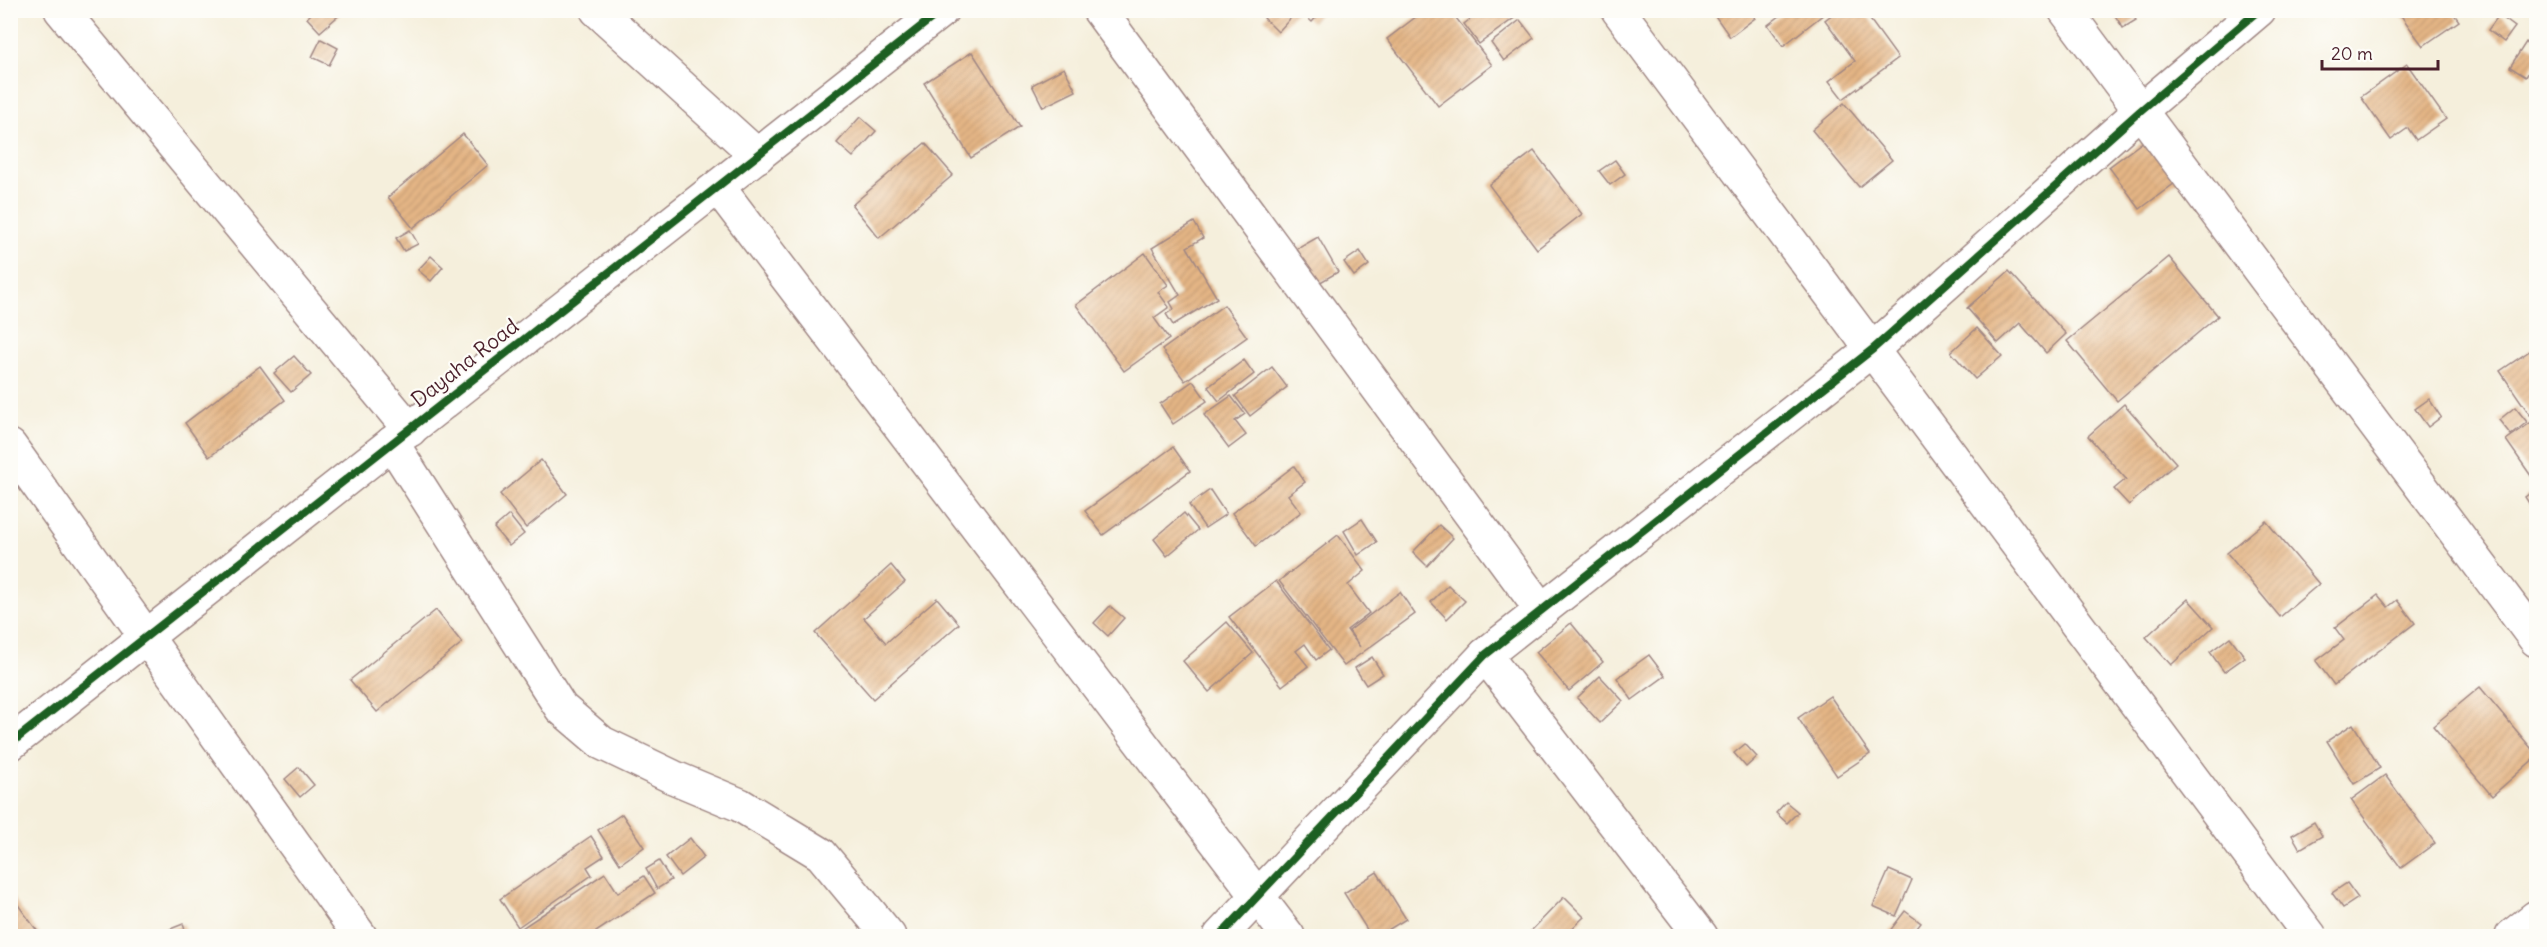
<svg xmlns="http://www.w3.org/2000/svg" width="2547" height="947" font-family="Delius,sans-serif">
  <style>
    .building { fill: url(#building-hatch) }
    .lines { fill: none; stroke-linecap: round; stroke-linejoin: round }
    .minor-casing { stroke: #a08784; stroke-width: 36 }
    .minor { stroke: #fff; stroke-width: 33 }
    .cycleway-casing { stroke: #fdfcf7; stroke-width: 11 }
    .cycleway { stroke: #1b5e20; stroke-width: 8 }
    .labels { text-anchor: middle; stroke-width: 4.5; stroke-linejoin: round; paint-order: stroke }
    .street-label { font-size: 21px; fill: #4a1f2b; stroke: #fdfcf7 }
  </style>
  <defs>
    <pattern id="building-hatch" width="6" height="6" patternUnits="userSpaceOnUse" patternTransform="scale(1.5)"><rect width="6" height="6" fill="#e4b585"/><path d="M-1 1l2-2M0 6l6-6M5 7l2-2" fill="none" stroke="#c59b73"/></pattern>
  </defs>
  <rect width="100%" height="100%" fill="#fdfcf7"/>
  <filter id="ink" filterUnits="userSpaceOnUse"><feTurbulence type="fractalNoise" baseFrequency=".0167" numOctaves="2"/><feDisplacementMap in="SourceGraphic" scale="12" xChannelSelector="R" yChannelSelector="G"/><feConvolveMatrix kernelMatrix="1 2 1 2 8 2 1 2 1" color-interpolation-filters="sRGB"/></filter>
  <filter id="wash" filterUnits="userSpaceOnUse"><feTurbulence type="fractalNoise" baseFrequency=".008" numOctaves="4" result="noise"/><feDisplacementMap in="SourceGraphic" scale="24" xChannelSelector="R" yChannelSelector="G"/><feGaussianBlur stdDeviation="1.35" result="paint"/><feColorMatrix in="noise" values="0 0 0 0 0 0 0 0 0 0 0 0 0 0 0 0 0 1.4 0 .05"/><feComposite in="paint" operator="in"/></filter>
  <g filter="url(#wash)">
    <rect width="100%" height="100%" fill="#f5efdc"/>
    <g id="blocks">
      <g class="building">
        <path d="M315,10H345L320,32L307,18Z"/>
        <path d="M1271,10H1298L1278,32L1264,18Z"/>
        <path d="M1299,10H1323L1312,22Z"/>
        <path d="M1425,10H1450L1492,65L1438,106L1387,39Z"/>
        <path d="M1482,10H1519L1521,13L1479,44L1464,24Z"/>
        <path d="M1711,10H1749L1755,18L1730,37Z"/>
        <path d="M1784,10H1829L1783,46L1768,25L1785,12Z"/>
        <path d="M1838,10H1863L1898,58L1843,99L1829,81L1855,61L1825,20Z"/>
        <path d="M2119,10H2130L2136,20L2123,28L2114,14Z"/>
        <path d="M2397,10H2451L2459,21L2423,46Z"/>
        <path d="M2499,15L2515,27L2504,42L2488,30Z"/>
        <path d="M1520,20L1534,38L1504,61L1491,43Z"/>
        <path d="M321,39L338,48L329,65L312,57Z"/>
        <path d="M2526,42L2536,49V60L2526,77L2510,67Z"/>
        <path d="M972,52L1020,127L971,158L924,83Z"/>
        <path d="M2407,64L2446,119L2416,140L2408,128L2391,140L2361,97Z"/>
        <path d="M1064,68L1076,91L1043,107L1032,85Z"/>
        <path d="M1844,103L1892,160L1859,187L1812,130Z"/>
        <path d="M860,117L876,131L853,157L837,143Z"/>
        <path d="M463,134L488,165L413,228L388,197Z"/>
        <path d="M2148,138L2179,180L2140,209L2109,167Z"/>
        <path d="M925,143L953,175L879,238L852,205Z"/>
        <path d="M1534,151L1582,214L1537,249L1489,185Z"/>
        <path d="M1615,160L1625,174L1610,185L1599,171Z"/>
        <path d="M1194,222L1203,238L1187,247L1217,298L1173,325L1166,314L1174,309L1170,302L1180,295L1152,248Z"/>
        <path d="M410,230L418,244L404,251L396,238Z"/>
        <path d="M1318,237L1338,272L1317,284L1297,249Z"/>
        <path d="M1360,251L1369,265L1354,276L1344,262Z"/>
        <path d="M1145,253L1168,285L1158,292L1169,307L1154,318L1169,339L1124,371L1076,305Z"/>
        <path d="M431,256L443,267L431,281L418,270Z"/>
        <path d="M2169,257L2218,316L2117,401L2067,341Z"/>
        <path d="M2009,271L2066,334L2046,353L2020,323L1998,343L1967,308Z"/>
        <path d="M1224,305L1247,337L1185,381L1162,350Z"/>
        <path d="M1977,328L2002,356L1975,379L1951,352Z"/>
        <path d="M2534,348L2536,351V411L2530,415L2500,371Z"/>
        <path d="M294,356L311,375L291,392L274,373Z"/>
        <path d="M1244,360L1254,374L1219,401L1208,387Z"/>
        <path d="M260,366L285,400L209,457L185,423Z"/>
        <path d="M1272,367L1287,387L1250,416L1235,396Z"/>
        <path d="M1193,381L1207,401L1173,424L1160,404Z"/>
        <path d="M1231,396L1245,414L1235,421L1246,435L1229,448L1204,415Z"/>
        <path d="M2429,399L2441,417L2428,427L2415,409Z"/>
        <path d="M2124,404L2176,463L2129,505L2114,489L2126,479L2088,436Z"/>
        <path d="M2515,407L2527,422L2511,435L2499,420Z"/>
        <path d="M2536,419V483L2506,440Z"/>
        <path d="M1173,447L1190,471L1103,535L1085,511Z"/>
        <path d="M541,460L567,494L526,528L500,494Z"/>
        <path d="M1294,466L1305,482L1288,495L1301,512L1256,546L1232,513Z"/>
        <path d="M2536,489V514L2525,497Z"/>
        <path d="M1210,490L1226,514L1205,528L1189,505Z"/>
        <path d="M1184,513L1198,530L1167,556L1154,539Z"/>
        <path d="M509,515L524,534L509,546L494,528Z"/>
        <path d="M1362,519L1377,542L1358,555L1344,531Z"/>
        <path d="M2266,521L2319,584L2280,617L2227,553Z"/>
        <path d="M1439,525L1453,538L1427,566L1413,552Z"/>
        <path d="M1338,535L1365,571L1348,585L1369,613L1347,630L1360,647L1349,631L1400,592L1415,614L1344,666L1279,581Z"/>
        <path d="M891,565L905,582L864,618L886,643L937,598L959,624L873,699L815,633Z"/>
        <path d="M1276,581L1329,650L1316,660L1305,644L1296,651L1308,666L1282,686L1229,617Z"/>
        <path d="M1448,585L1465,601L1447,619L1431,602Z"/>
        <path d="M2378,595L2388,607L2397,600L2415,623L2334,685L2316,661L2344,640L2335,628Z"/>
        <path d="M2188,599L2213,627L2171,665L2146,637Z"/>
        <path d="M1110,606L1124,618L1108,636L1094,623Z"/>
        <path d="M436,610L462,643L377,712L350,680Z"/>
        <path d="M1227,622L1253,653L1209,692L1183,661Z"/>
        <path d="M1571,623L1603,662L1569,691L1536,652Z"/>
        <path d="M2230,637L2245,657L2224,672L2210,652Z"/>
        <path d="M1649,655L1665,676L1632,700L1617,678Z"/>
        <path d="M1372,657L1383,674L1366,685L1355,668Z"/>
        <path d="M1600,676L1623,701L1600,723L1577,698Z"/>
        <path d="M2480,687L2536,754V757L2492,796L2433,726Z"/>
        <path d="M1830,696L1870,754L1837,776L1798,718Z"/>
        <path d="M2353,724L2380,768L2354,784L2327,741Z"/>
        <path d="M1745,744L1757,757L1746,767L1734,753Z"/>
        <path d="M299,767L314,785L300,797L285,779Z"/>
        <path d="M2385,775L2435,843L2401,868L2351,800Z"/>
        <path d="M1786,802L1798,812L1787,823L1776,813Z"/>
        <path d="M622,814L644,847L620,864L598,830Z"/>
        <path d="M2314,822L2322,836L2300,849L2292,835Z"/>
        <path d="M591,836L604,856L587,867L592,875L518,927L500,899Z"/>
        <path d="M690,838L704,857L680,876L666,857Z"/>
        <path d="M659,861L671,880L657,889L646,869Z"/>
        <path d="M1889,870L1912,880L1896,916L1873,906Z"/>
        <path d="M1377,872L1406,919L1378,936H1371L1344,893Z"/>
        <path d="M605,873L618,893L644,876L655,893L590,936H528L522,928Z"/>
        <path d="M2347,883L2358,898L2343,908L2332,893Z"/>
        <path d="M10,894L41,936H10Z"/>
        <path d="M1564,897L1584,917L1564,936H1535L1530,932Z"/>
        <path d="M1905,911L1921,923L1911,936H1894L1889,932Z"/>
        <path d="M183,924L187,936H164L163,932Z"/>
      </g>
    </g>
  </g>
  <g filter="url(#ink)">
    <use href="#blocks" fill-opacity="0" stroke="#a08784" stroke-width="1.5"/>
    <g class="lines">
      <g class="minor-casing">
        <g id="minor">
          <path d="M61,10L410,430"/>
          <path d="M597,10L758,156"/>
          <path d="M1099,10L1542,611"/>
          <path d="M1618,10L2310,936"/>
          <path d="M2065,10L2536,640"/>
          <path d="M718,187L1288,936"/>
          <path d="M392,443L561,708L602,743L673,777L740,805L821,854L889,936"/>
          <path d="M10,446L360,936"/>
          <path d="M1485,655L1701,936"/>
          <path d="M10,744L942,10"/>
          <path d="M1220,936L1485,655L1873,349L2140,111L2259,10"/>
          <path d="M2512,936L2536,917"/>
        </g>
      </g>
      <use href="#minor" class="minor"/>
      <g class="cycleway-casing">
        <g id="cycleway">
          <path d="M10,744L942,10"/>
          <path d="M1220,936L1485,655L1873,349L2140,111L2259,10"/>
        </g>
      </g>
      <use href="#cycleway" class="cycleway"/>
    </g>
  </g>
  <g class="labels">
    <g class="street-label">
      <text transform="translate(465 363) rotate(-38)" y="7">Dayaha Road</text>
    </g>
  </g>
  <rect width="2547" height="947" fill="none" stroke="#fdfcf7" stroke-width="36"/>
  <path d="M2322 60v9h116v-9" fill="none" stroke="#4a1f2b" stroke-width="3"/>
  <text x="2331" y="60" font-size="18" fill="#4a1f2b" stroke="#fdfcf7" stroke-width="4.5" paint-order="stroke">20 m</text>
</svg>
